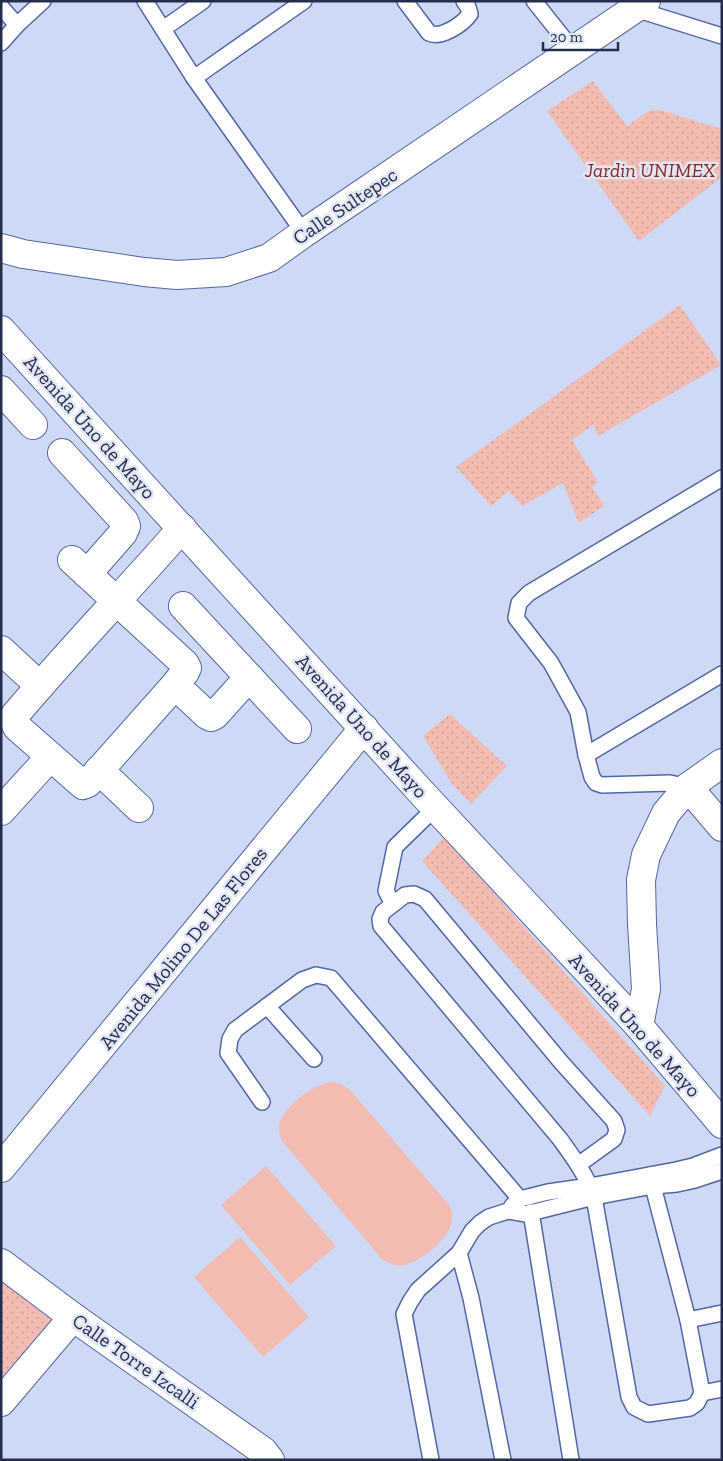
<svg xmlns="http://www.w3.org/2000/svg" width="723" height="1461" font-family="'Zilla Slab',serif">
  <style>
    .grass { fill: url(#grass-dots) }
    .pitch { fill: #f2bcb3 }
    .lines { fill: none; stroke-linecap: round; stroke-linejoin: round }
    .lane-casing { stroke: #5367a7; stroke-width: 18 }
    .street-casing { stroke: #5367a7; stroke-width: 30 }
    .secondary-casing { stroke: #5367a7; stroke-width: 30 }
    .lane { stroke: #fff; stroke-width: 15 }
    .street { stroke: #fff; stroke-width: 28 }
    .secondary { stroke: #fff; stroke-width: 28 }
    .labels { text-anchor: middle; stroke-width: 5; stroke-linejoin: round; paint-order: stroke }
    .park-label { font-size: 20px; font-style: italic; fill: #882920; stroke: #e1e6f5 }
    .street-label { font-size: 20px; fill: #242e4a; stroke: #e1e6f5 }
  </style>
  <defs>
    <pattern id="grass-dots" width="8" height="8" patternUnits="userSpaceOnUse" patternTransform="scale(1.25)"><rect width="8" height="8" fill="#f2bcb3"/><path d="M2 2h.1M6 6h.1" fill="none" stroke="#cfa29b" stroke-width="1.8" stroke-linecap="round"/></pattern>
  </defs>
  <rect width="100%" height="100%" fill="#ced9f6"/>
  <g class="grass">
    <path d="M593,81L627,126L648,111L660,110L722,129V177L639,241L547,111Z"/>
    <path d="M680,305L721,365L598,436L593,425L572,440L598,482L592,487L604,506L579,523L563,483L522,506L509,491L491,506L456,467Z"/>
    <path d="M450,714L507,766L471,804L452,784L423,736Z"/>
    <path d="M444,837L665,1086L650,1116L422,861Z"/>
    <path d="M1,1267L69,1318L1,1397Z"/>
  </g>
  <g class="pitch">
    <path d="M329,1082L341,1084L350,1090L450,1206C452,1212 453,1219 451,1225C446,1241 419,1263 403,1265C395,1266 387,1263 381,1258L282,1141C281,1137 279,1133 279,1129C279,1109 311,1086 329,1082Z"/>
    <path d="M266,1166L336,1246L290,1285L221,1205Z"/>
    <path d="M240,1237L309,1317L263,1357L194,1277Z"/>
  </g>
  <g class="lines">
    <g class="lane-casing">
      <g id="lane">
        <path d="M145,1L194,78L304,233"/>
        <path d="M405,1L429,33C441,39 463,24 470,14L468,7L464,1"/>
        <path d="M534,1L573,50"/>
        <path d="M1,7L17,25"/>
        <path d="M634,7L635,9L722,36"/>
        <path d="M163,29L203,1"/>
        <path d="M1,43L17,25L43,1"/>
        <path d="M194,78L304,1"/>
        <path d="M586,755L722,674"/>
        <path d="M688,787L670,783L602,785L596,783L592,777L586,755L578,712L551,663L516,618L519,603L529,593L722,478"/>
        <path d="M393,904L386,891L395,847L436,807"/>
        <path d="M267,1006L314,1059"/>
        <path d="M262,1102L228,1053L230,1039L235,1030L302,980L316,975L331,978L520,1199"/>
        <path d="M578,1165L614,1139L617,1130L614,1121L561,1062L425,899L414,894L405,895L383,912L380,919L381,926L560,1139C573,1157 587,1176 594,1197L629,1397L634,1407L648,1414L690,1408L697,1403L702,1393L688,1320L650,1175"/>
        <path d="M512,1206L520,1199L548,1192L590,1186L676,1170L693,1166L722,1155"/>
        <path d="M531,1212L571,1460"/>
        <path d="M459,1253L471,1298L503,1460"/>
        <path d="M688,1320L722,1313"/>
        <path d="M702,1393L722,1389"/>
        <path d="M431,1460L404,1314L410,1302L418,1290L459,1253L472,1231L480,1223L489,1217L508,1211L526,1214L594,1197L653,1186L677,1184L695,1180L722,1171"/>
      </g>
    </g>
    <g class="street-casing">
      <g id="street">
        <path d="M1,390L33,425"/>
        <path d="M62,453L124,521L126,526L123,533L87,574"/>
        <path d="M72,560L185,664L187,668L185,672L175,685L88,783L83,785L17,727L14,720L15,715C69,651 127,591 182,528"/>
        <path d="M183,606L297,729"/>
        <path d="M1,650L40,686"/>
        <path d="M175,685L207,715L211,717L215,715L249,677"/>
        <path d="M99,770L139,808"/>
        <path d="M688,787L722,827"/>
        <path d="M1,811L50,757"/>
      </g>
    </g>
    <g class="secondary-casing">
      <g id="secondary">
        <path d="M1,248L23,254L144,272L177,275L226,272L269,258L304,233L646,1"/>
        <path d="M1,330L421,792L639,1026L722,1124"/>
        <path d="M639,1026L646,989L642,924L641,880L646,855L666,813L688,787L722,763"/>
        <path d="M1,1168L364,728"/>
        <path d="M1,1263L73,1317L263,1451L270,1460"/>
        <path d="M1,1402L73,1317"/>
      </g>
    </g>
    <use href="#lane" class="lane"/>
    <use href="#street" class="street"/>
    <use href="#secondary" class="secondary"/>
  </g>
  <g class="labels">
    <g class="park-label">
      <text x="650" y="177">Jardin UNIMEX</text>
    </g>
    <g class="street-label">
      <text transform="translate(345 206) rotate(-34)" y="7">Calle Sultepec</text>
      <text transform="translate(90 427) rotate(48)" y="7">Avenida Uno de Mayo</text>
      <text transform="translate(362 726) rotate(48)" y="7">Avenida Uno de Mayo</text>
      <text transform="translate(183 948) rotate(-51)" y="7">Avenida Molino De Las Flores</text>
      <text transform="translate(635 1025) rotate(48)" y="7">Avenida Uno de Mayo</text>
      <text transform="translate(136 1361) rotate(35)" y="7">Calle Torre Izcalli</text>
    </g>
  </g>
  <rect width="723" height="1461" fill="none" stroke="#242e4a" stroke-width="5"/>
  <path d="M543 42v8h75v-8" fill="none" stroke="#242e4a" stroke-width="2.5"/>
  <text x="550" y="42" font-size="15" fill="#242e4a" stroke="#e1e6f5" stroke-width="4" paint-order="stroke">20 m</text>
</svg>
